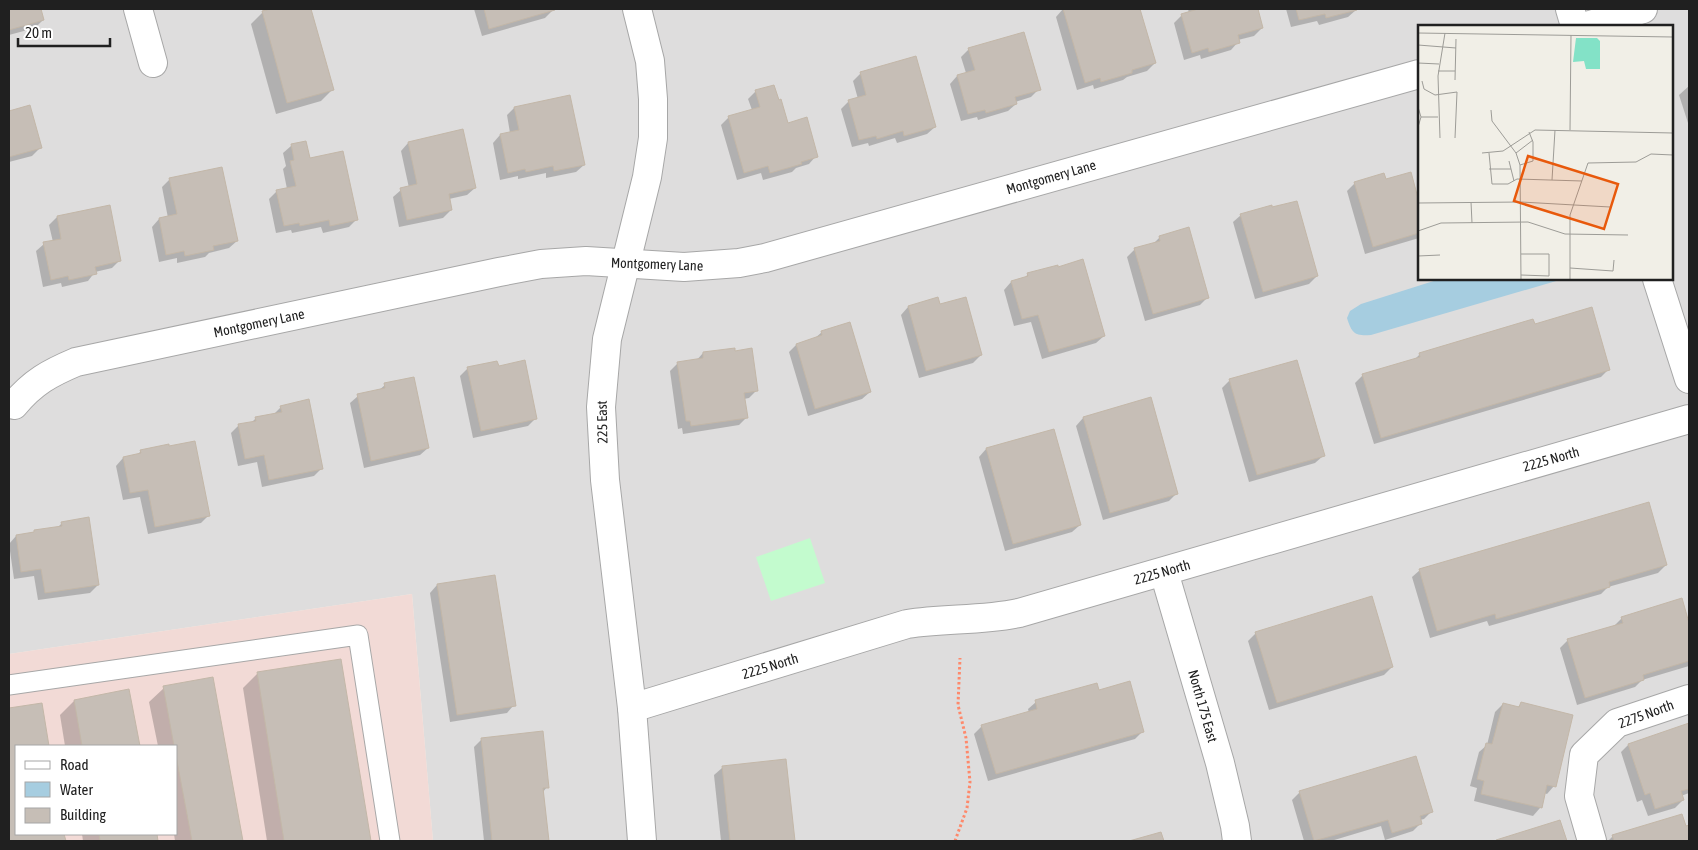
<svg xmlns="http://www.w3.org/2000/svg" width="1698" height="850" font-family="'Asap Condensed',sans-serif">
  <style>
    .residential { fill: #dedddd; fill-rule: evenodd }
    .commercial { fill: #f2dad6; fill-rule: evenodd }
    .park { fill: #c3fbce }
    .water { fill: #a6cde0 }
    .shadow { fill: #0003 }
    .building { fill: #c6beb6; stroke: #c3b7a8 }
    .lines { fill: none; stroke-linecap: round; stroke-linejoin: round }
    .service-casing { stroke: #a7a7a7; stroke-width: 21 }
    .minor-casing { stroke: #a7a7a7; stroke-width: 30 }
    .path { stroke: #fe896b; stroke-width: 3; stroke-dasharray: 2.5 2.5; stroke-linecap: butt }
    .service { stroke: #fff; stroke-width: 19 }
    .minor { stroke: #fff; stroke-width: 28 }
    .labels { text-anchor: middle; stroke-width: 4; stroke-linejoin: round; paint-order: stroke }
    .street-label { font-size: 14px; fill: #202020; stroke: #fff }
    .inset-road { fill: none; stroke: #9d9c97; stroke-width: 1 }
    .view { fill: #e8590c; fill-opacity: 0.15; stroke: #e8590c; stroke-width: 2.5 }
    .inset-edge { fill: none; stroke: #202020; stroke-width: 2.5 }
  </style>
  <rect width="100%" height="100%" fill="#f1efe7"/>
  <path class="residential" d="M9,9H1689V841H433L412,594L9,654ZM1419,26H1672V279H1419Z"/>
  <path class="commercial" d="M412,594L433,841H9V654ZM16,746H176V834H16Z"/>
  <path class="park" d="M810,538L825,583L771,601L756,557Z"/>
  <path class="water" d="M1440,279H1563L1371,335C1355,336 1352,334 1347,318L1350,311L1361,304Z"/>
  <g class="shadow">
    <path d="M9,9H40L43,20L35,28L9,35Z"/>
    <path d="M274,9H310L332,90L321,101L276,114L251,24L263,12Z"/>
    <path d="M474,9H553V10L545,18L482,36Z"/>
    <path d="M1063,9H1139L1155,63L1147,71L1127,77L1123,80L1094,89L1093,85L1077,90L1056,17Z"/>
    <path d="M1188,9H1256L1262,28L1254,36L1238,40V42L1231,50L1201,59L1200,55L1184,60L1174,23L1182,15L1189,13Z"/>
    <path d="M1286,9H1356V10L1348,17L1319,25L1317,21L1291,27Z"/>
    <path d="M969,49L1039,89L1031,97L1015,102L1016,104L1008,111L978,120L977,117L961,121L950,84L957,76L966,73L961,57Z"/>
    <path d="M861,73L935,127L927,134L897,143L895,138L869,146L868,143L852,147L841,109L849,101L858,99L853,81Z"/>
    <path d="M1689,86V126L1679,95Z"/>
    <path d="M756,91L816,156L809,164L796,168L792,172L763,180L761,173L737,180L721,125L729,117L752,110L748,99Z"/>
    <path d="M30,107L40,148L32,156L9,162V112Z"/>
    <path d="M514,108L584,165L576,172L546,178V173L518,179V176L500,180L493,143L500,135L510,133L507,115Z"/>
    <path d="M306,143L309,160L357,219L349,227L323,233L321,227L292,233L291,230L276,233L269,199L277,191L287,189L283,169L286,166L283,153L291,146Z"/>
    <path d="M408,143L475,188L467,195L449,199L451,210L443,218L399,227L393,197L401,190L409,188L401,151Z"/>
    <path d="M1410,174L1419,207V238L1365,254L1347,191L1355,183L1385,181Z"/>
    <path d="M169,180L237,241L229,248L209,253L205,257L177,263V258L159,262L152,227L159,219L168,218L162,187Z"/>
    <path d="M1241,215L1317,276L1309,284L1255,299L1233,222Z"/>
    <path d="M57,217L120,260L112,268L95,272L88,281L62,287L61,283L43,287L36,251L44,244L53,242L49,225Z"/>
    <path d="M1160,237L1208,297L1200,305L1145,321L1127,257L1135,249L1153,244Z"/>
    <path d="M1028,274L1104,336L1096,343L1042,359L1031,322L1014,326L1004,290L1011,282L1024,279Z"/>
    <path d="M937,299L939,306L981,355L973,363L919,378L901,315L908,307Z"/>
    <path d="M1534,326L1609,369L1601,377L1374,444L1355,383L1363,375L1414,360L1420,354Z"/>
    <path d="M822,332L870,392L862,399L808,416L789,352L796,345L814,339Z"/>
    <path d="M703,353L757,390L749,398L744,399L746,418L739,425L683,434L682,428L678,429L670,371L678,363L696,361Z"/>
    <path d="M468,368H498L536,418L528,426L473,438L460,376Z"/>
    <path d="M1230,380L1323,456L1315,463L1249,482L1222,388Z"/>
    <path d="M385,385L428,448L420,455L364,468L350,403L358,396L378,391Z"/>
    <path d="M1150,399L1177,493L1169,501L1103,520L1076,426L1083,418Z"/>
    <path d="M281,407L322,468L314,476L262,487L257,462L238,466L231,433L239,425L251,423L256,418L273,415Z"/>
    <path d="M986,449L1080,525L1072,532L1005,551L979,457Z"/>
    <path d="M141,451L209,515L201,523L148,534L140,497L123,500L116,466L123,458L136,456Z"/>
    <path d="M62,523L98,585L90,593L38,600L34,576L14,579L9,544L16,536L57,528Z"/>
    <path d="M1666,565L1658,573L1608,587L1601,594L1489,626L1487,621L1430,638L1412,577L1420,570Z"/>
    <path d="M437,585L514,705L507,713L450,722L430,593Z"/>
    <path d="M1681,600L1689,627V666L1642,680L1635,687L1577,705L1560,648L1568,640L1614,626L1622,618Z"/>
    <path d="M1256,633L1392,667L1384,675L1269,710L1248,641Z"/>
    <path d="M340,660L370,841H267L243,688L257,674Z"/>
    <path d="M212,679L242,841H175L174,834H176V746H158L149,702L164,688Z"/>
    <path d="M128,690L139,746H65L60,715L74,701Z"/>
    <path d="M1098,691L1143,731L1135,739L988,781L974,734L982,726L1029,713L1028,709L1036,702Z"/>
    <path d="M41,704L48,746H16V834H63L64,841H9V710Z"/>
    <path d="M1503,704L1517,708L1521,704L1554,786L1547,794L1544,793L1540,808L1533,816L1474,801L1477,788L1470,786L1479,752L1487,745L1495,712Z"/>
    <path d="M1689,725V793L1681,796L1683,800L1675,808L1648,816L1642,800L1637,802L1621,752L1628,745Z"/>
    <path d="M482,739L547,787L543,792L548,841H484L474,747Z"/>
    <path d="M785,761L793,841H721L714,775L722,768Z"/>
    <path d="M1300,792L1432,811L1424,819L1420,820L1421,823L1413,831L1385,840L1381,826L1331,841H1304L1292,800Z"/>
    <path d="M1559,821L1565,841H1496Z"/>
    <path d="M1689,826V841H1608L1613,836Z"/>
    <path d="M82,834H155L157,841H83Z"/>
  </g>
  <g class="building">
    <path d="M9,9H41L44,20L9,30Z"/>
    <path d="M270,9H311L334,90L287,103L262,11Z"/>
    <path d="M484,9H554L555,10L489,29Z"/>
    <path d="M1063,9H1140L1156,63L1132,70V73L1101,82L1100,78L1085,83Z"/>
    <path d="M1198,9H1258L1263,28L1238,35L1240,43L1209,52L1208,48L1192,53L1181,14Z"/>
    <path d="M1296,9H1357V10L1326,18L1325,14L1299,20Z"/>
    <path d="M1024,32L1041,90L1015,97L1017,104L986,113L985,110L968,114L957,75L975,70L968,48Z"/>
    <path d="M916,56L936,127L904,136L903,131L877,139L876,136L859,140L848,100L866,95L860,72Z"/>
    <path d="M774,85L779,100L781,99L788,123L807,117L818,157L801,162L802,164L770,173L768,166L744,173L728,116L760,107L755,90Z"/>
    <path d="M570,95L585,165L554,171L553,166L526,172L525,169L508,173L500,134L519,130L514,107Z"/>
    <path d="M30,105L42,148L9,157V111Z"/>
    <path d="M463,129L476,188L449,194L452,210L407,220L400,188L417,184L408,142Z"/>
    <path d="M306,141L310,158L343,151L358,220L330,226L329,220L300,226L299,223L284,226L276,190L296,186L290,161L294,160L291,144Z"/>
    <path d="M222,167L238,241L213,246L214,250L185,256L184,251L166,255L159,218L177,214L169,178Z"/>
    <path d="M1411,172L1419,202V233L1373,247L1354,182L1384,173L1386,179Z"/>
    <path d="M1297,201L1318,276L1263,292L1240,214L1272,205V207Z"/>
    <path d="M110,205L121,261L95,267L97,274L69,280L68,276L51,280L43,242L61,239L57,216Z"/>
    <path d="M1189,227L1209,298L1153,314L1134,248L1160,241L1159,236Z"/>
    <path d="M1083,259L1105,336L1049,352L1038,315L1022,319L1011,281L1028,276L1027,273L1058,265V267Z"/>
    <path d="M938,297L940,304L966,297L982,355L926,371L908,306Z"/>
    <path d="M1592,307L1610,370L1381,438L1362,374L1420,357L1419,353L1533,319L1535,324Z"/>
    <path d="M850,322L871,392L815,409L796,344L822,335L821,331Z"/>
    <path d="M735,348V351L752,348L758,391L744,393L748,418L691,426L690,421H686L677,362L703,358V352Z"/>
    <path d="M525,360L537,419L481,431L467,367L497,361L499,366Z"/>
    <path d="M1297,360L1325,456L1257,475L1229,379Z"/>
    <path d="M414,377L429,448L371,461L357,394L385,388L384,383Z"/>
    <path d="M1151,397L1178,494L1110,513L1083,417Z"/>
    <path d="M309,399L323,469L269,480L264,455L245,459L238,424L256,421L255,417L282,412L280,406Z"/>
    <path d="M1054,429L1081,525L1013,544L986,448Z"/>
    <path d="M195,441L210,516L155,527L148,490L130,493L123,457L141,453L140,450L169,444V446Z"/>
    <path d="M1649,502L1667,565L1609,582L1610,587L1496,619L1495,614L1437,631L1419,569Z"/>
    <path d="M89,517L99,585L45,593L41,569L21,572L16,535L34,532V530L62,526L61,522Z"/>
    <path d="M495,575L516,706L457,715L437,584Z"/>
    <path d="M1372,596L1393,667L1277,703L1255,632Z"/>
    <path d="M1682,598L1689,623V661L1643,675L1644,680L1585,698L1567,639L1623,623L1621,617Z"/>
    <path d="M341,659L371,841H284L257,672Z"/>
    <path d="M213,677L243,841H192L176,756V746H174L163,686Z"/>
    <path d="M1130,681L1144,732L996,774L981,725L1037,709L1035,700L1097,683L1099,690Z"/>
    <path d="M129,689L140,746H82L74,700Z"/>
    <path d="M1521,702L1573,715L1556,787L1547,785L1542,808L1481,794L1484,781L1477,779L1486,743L1492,744L1503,703L1519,707Z"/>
    <path d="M42,703L49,746H16V834H64L66,841H9V708Z"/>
    <path d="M1689,723V789L1681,791L1684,800L1655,809L1650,793L1645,795L1628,744Z"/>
    <path d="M543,731L549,788H543L549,841H492L481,738Z"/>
    <path d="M1416,756L1433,812L1420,816L1422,824L1392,833L1388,820L1314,841L1299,791Z"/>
    <path d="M786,759L795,841H730L722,766Z"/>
    <path d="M1682,814L1686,826L1689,825V841H1614L1612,835Z"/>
    <path d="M1560,820L1567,841H1496V840Z"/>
    <path d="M1161,832L1164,841H1129Z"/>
    <path d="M99,834H157L158,841H100Z"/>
  </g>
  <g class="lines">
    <g class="service-casing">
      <path id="service" d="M9,685L358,635L390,841"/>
    </g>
    <g class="minor-casing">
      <g id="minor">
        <path d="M138,9L153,63"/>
        <path d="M637,9L650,61L653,99V138L647,177L607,339L601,407L605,480L632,708L642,841"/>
        <path d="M1570,9L1575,26"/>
        <path d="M1587,26L1643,9"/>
        <path d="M1657,279L1689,379"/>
        <path d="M14,405C33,382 50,373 76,362L499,272L541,264L586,261L684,267L739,263L765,258L1419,74"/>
        <path d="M1164,572L1220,763L1235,826L1237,841"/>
        <path d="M632,708L907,624C945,618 982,621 1019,613L1689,419"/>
        <path d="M1592,841L1579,796L1584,755L1617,723L1689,699"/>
      </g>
    </g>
    <path class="path" d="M955,841L967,808L970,782L966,738L958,705L960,658"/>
    <use href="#service" class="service"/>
    <use href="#minor" class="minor"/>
  </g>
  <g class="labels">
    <g class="street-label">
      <text transform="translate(1051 177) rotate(-16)" y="5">Montgomery Lane</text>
      <text transform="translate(657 264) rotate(2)" y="5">Montgomery Lane</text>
      <text transform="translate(259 323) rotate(-12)" y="5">Montgomery Lane</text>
      <text transform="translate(602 422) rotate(-91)" y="5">225 East</text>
      <text transform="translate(1551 459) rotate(-16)" y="5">2225 North</text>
      <text transform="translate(1162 572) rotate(-16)" y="5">2225 North</text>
      <text transform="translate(770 666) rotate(-17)" y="5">2225 North</text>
      <text transform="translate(1203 706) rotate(74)" y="5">North 175 East</text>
      <text transform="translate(1646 714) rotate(-20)" y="5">2275 North</text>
    </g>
  </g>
  <g transform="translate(1418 25)">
    <rect width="255" height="255" fill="#f1efe7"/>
    <path d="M158,13H179L182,16V44H168L166,36L155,37Z" fill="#83e2c7"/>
    <path class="inset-road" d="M0,8L255,12M0,20L38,23M0,38L21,39M20,46H37M37,55L38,14M4,56L6,64L17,70L39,67L37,113M0,82L3,92L0,102M73,85L74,96L98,128L102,140L103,255M3,92H20M152,105L153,10M22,113L20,51L27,8M64,128L85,126L117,105L255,108M71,128L74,159H90L99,154L164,156M98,128L115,115M91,136L96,156M102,140L115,136V117L111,107M71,144H93M134,155L137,105M53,177L54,198M0,178L103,177L192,182M0,206L23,198L110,197L147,209L210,210M0,231L22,230M152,243L195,246L196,235M103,250L131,251V229H103M152,255V190L170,138L218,137L233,129L255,130"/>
    <path class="view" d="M110,131L200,159L186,204L96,176Z"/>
    <rect width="255" height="255" class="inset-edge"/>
  </g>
  <rect width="1698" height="850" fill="none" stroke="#202020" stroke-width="20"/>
  <rect x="15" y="745" width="162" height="90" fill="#ffffff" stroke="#a6a6a6"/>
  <rect x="25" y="761" width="25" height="8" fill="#ffffff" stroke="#a6a6a6"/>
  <text x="60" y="770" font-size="15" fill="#202020">Road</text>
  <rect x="25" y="782" width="25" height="15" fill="#a6cde0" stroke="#a6a6a6"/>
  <text x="60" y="795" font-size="15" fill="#202020">Water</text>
  <rect x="25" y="808" width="25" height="15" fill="#c6beb6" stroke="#a6a6a6"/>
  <text x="60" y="820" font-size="15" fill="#202020">Building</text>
  <path d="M18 38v8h92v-8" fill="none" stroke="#202020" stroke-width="2.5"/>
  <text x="25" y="38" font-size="15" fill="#202020" stroke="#ffffff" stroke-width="4" paint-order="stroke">20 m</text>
</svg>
